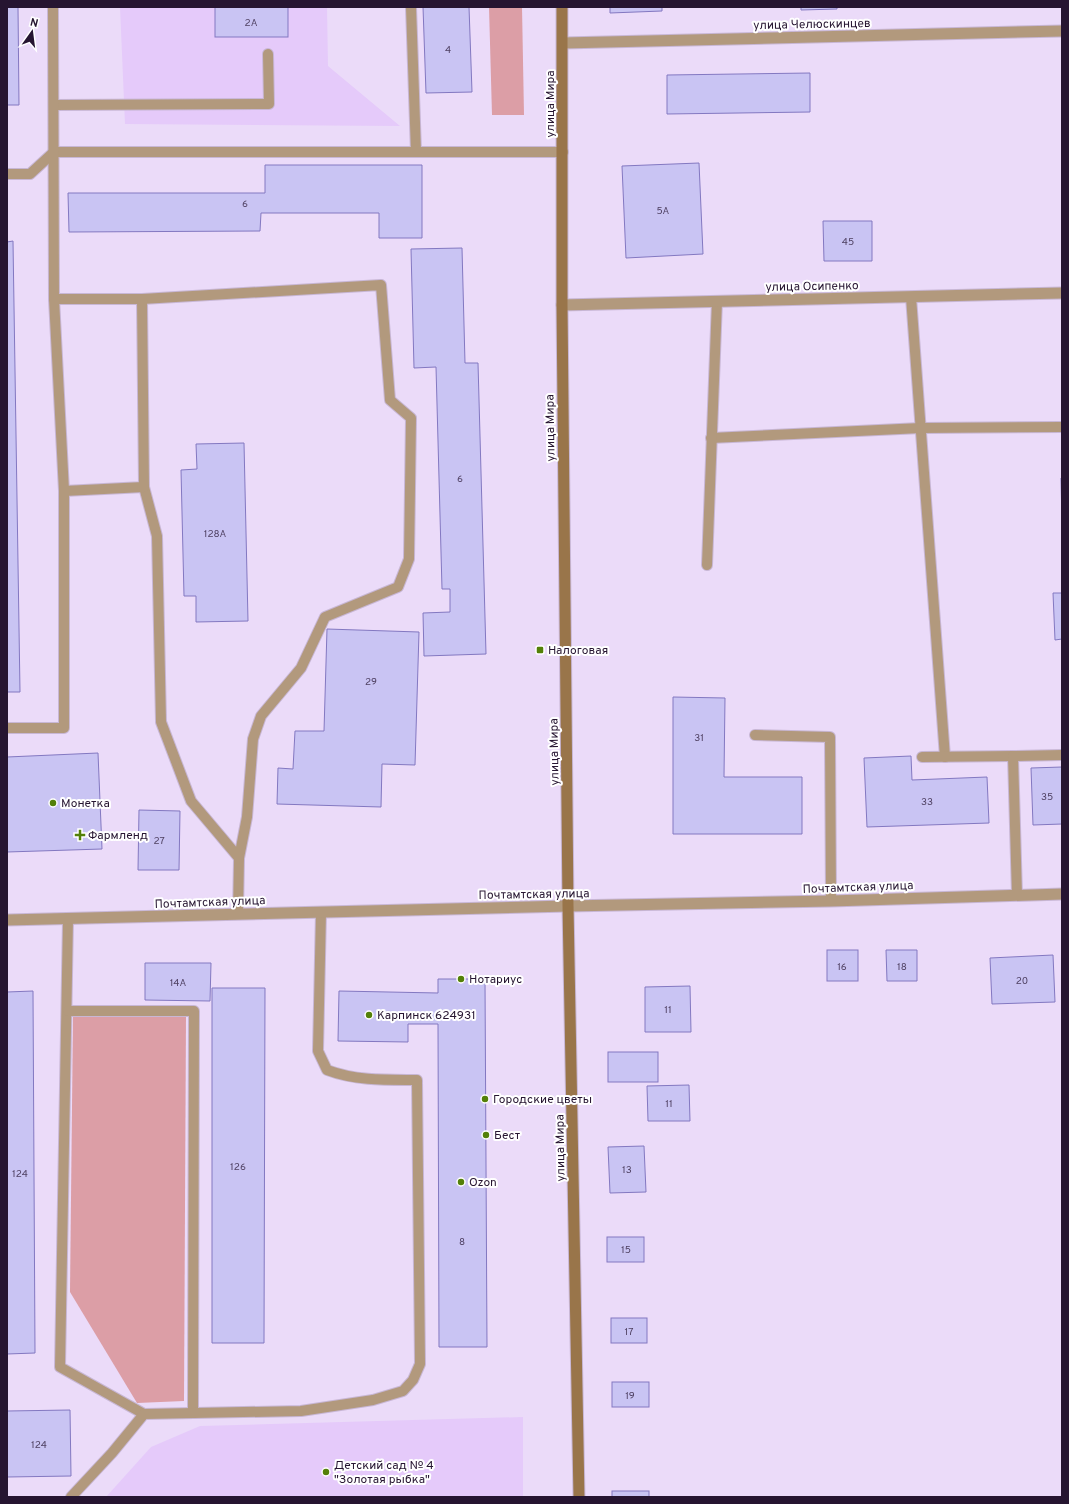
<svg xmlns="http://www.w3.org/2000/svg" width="1069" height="1504" font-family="Overpass,sans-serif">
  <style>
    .built { fill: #e5cafa }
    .green { fill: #dc9ea6 }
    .building { fill: #c9c4f3; stroke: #8378c1 }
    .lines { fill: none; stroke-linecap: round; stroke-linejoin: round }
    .service-casing { stroke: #c8b7d5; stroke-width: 12 }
    .minor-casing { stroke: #c8b7d5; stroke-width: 13 }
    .tertiary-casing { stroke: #c8b7d5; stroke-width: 13 }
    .secondary-casing { stroke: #c8b7d5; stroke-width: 13 }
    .service { stroke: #b2997d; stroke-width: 10 }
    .minor { stroke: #b2997d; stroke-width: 11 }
    .tertiary { stroke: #b2997d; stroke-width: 11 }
    .secondary { stroke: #99754a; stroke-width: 11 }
    .poi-dot { fill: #538008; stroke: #fff; stroke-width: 1.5 }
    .labels { text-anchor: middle; stroke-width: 4; stroke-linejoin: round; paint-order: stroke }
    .number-label { font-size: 10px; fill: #4f4162 }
    .street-label { font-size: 12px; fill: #261531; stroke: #fff }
    .poi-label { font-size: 12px; fill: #261531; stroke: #fff; text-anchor: start }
  </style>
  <rect width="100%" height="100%" fill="#ebdbf9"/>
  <g class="built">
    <path d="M120,7H327L328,66L400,126L125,124Z"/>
    <path d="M523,1417V1497H106L151,1447L200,1426Z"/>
  </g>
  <g class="green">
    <path d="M489,7H522L524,115H492Z"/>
    <path d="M73,1016H186L184,1401L137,1403L70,1292Z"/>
  </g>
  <g class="building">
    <path d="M7,7H18L19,105H7Z"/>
    <rect x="215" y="7" width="73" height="30"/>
    <path d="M423,7H469L472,92L426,93Z"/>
    <path d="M610,7H662V11L610,13Z"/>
    <path d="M801,7H837V9L801,10Z"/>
    <path d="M810,73V112L667,114V75Z"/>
    <path d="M699,163L703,254L626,258L622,166Z"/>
    <path d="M265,165H422V238H379V213H261L260,231L69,232L68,193H265Z"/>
    <path d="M823,221H872V261H824Z"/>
    <path d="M13,241L20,692H7V242Z"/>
    <path d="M462,248L465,363H478L486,654L424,656L423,613L450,612V589H442L436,367L414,368L411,249Z"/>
    <path d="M244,443L248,621L196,622V596H184L181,470L197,469L196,444Z"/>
    <path d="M1061,478H1062V523Z"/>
    <path d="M1053,593H1062V639L1055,640Z"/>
    <path d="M327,629L419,632L415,765L382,764L381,807L277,804L278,768L293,769L295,731H324Z"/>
    <path d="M673,697L725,698L724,777H802V834H673Z"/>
    <path d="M98,753L102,849L7,852V757Z"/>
    <path d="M911,756L912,780L987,777L989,823L867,827L864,758Z"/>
    <path d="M1062,767V824L1033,825L1031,768Z"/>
    <path d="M139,810L180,811L179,870H138Z"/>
    <rect x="827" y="950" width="31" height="31"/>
    <path d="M886,950H917V981H887Z"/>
    <path d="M1053,955L1055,1002L992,1004L990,958Z"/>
    <path d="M145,963H211L210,1001L145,1000Z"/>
    <path d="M438,979H485L487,1347H439L438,1024H408V1042L338,1041L339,991L438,993Z"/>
    <path d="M690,986L691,1032H645V987Z"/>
    <path d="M212,988H265L264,1343H212Z"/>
    <path d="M33,991L35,1353L7,1354V992Z"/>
    <rect x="608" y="1052" width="50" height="30"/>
    <path d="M689,1085L690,1121H648L647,1086Z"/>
    <path d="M644,1146L646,1192L610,1193L608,1147Z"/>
    <rect x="607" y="1237" width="37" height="25"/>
    <rect x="611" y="1318" width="36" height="25"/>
    <rect x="612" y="1382" width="37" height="25"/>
    <path d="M70,1410L71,1476L7,1477V1411Z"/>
    <rect x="612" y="1491" width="37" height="6"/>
  </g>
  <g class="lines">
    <g class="service-casing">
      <g id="service">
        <path d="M411,7L416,152"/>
        <path d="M54,105L269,104L268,54"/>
        <path d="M7,174H30L54,152H563"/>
        <path d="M911,297L945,757"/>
        <path d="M54,299H142L381,285L390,400L411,418L409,559L398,587L325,617L301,668L261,716L253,739L247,817L239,858L238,914"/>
        <path d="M711,438L921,428L1062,427"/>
        <path d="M144,487L157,536L161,722L191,801L239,858"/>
        <path d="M64,491L144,487L142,299"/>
        <path d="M707,565L717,301"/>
        <path d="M7,728H64V491L54,299L53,7"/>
        <path d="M755,735L830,737L831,901"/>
        <path d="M922,757L1013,756"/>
        <path d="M1017,895L1013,756L1062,755"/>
        <path d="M68,919L60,1367L144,1414"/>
        <path d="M68,1011H194L193,1412"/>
        <path d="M71,1497L112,1453L144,1414L301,1411L373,1400L403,1391L413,1380L420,1364L417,1080C386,1080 356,1081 327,1070L318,1051L321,912"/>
      </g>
    </g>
    <g class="minor-casing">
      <g id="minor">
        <path d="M563,43L1062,31"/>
        <path d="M562,305L1062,293"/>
      </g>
    </g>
    <g class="tertiary-casing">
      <path id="tertiary" d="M7,920L568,906L831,901L1062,894"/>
    </g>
    <g class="secondary-casing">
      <path id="secondary" d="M562,7V305L568,906L579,1497"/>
    </g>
    <use href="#service" class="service"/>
    <use href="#minor" class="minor"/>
    <use href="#tertiary" class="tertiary"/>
    <use href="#secondary" class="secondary"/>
  </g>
  <g class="poi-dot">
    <rect x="536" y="646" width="8" height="8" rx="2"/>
    <circle cx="53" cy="803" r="4"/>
    <path d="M78 829h4v4h4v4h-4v4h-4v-4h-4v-4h4z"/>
    <circle cx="461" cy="979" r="4"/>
    <circle cx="369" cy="1015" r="4"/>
    <circle cx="485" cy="1099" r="4"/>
    <circle cx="486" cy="1135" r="4"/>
    <circle cx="461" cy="1182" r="4"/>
    <circle cx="326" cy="1472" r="4"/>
  </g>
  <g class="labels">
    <g class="number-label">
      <text x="251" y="26">2А</text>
      <text x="448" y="53">4</text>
      <text x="245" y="207">6</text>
      <text x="663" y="214">5А</text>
      <text x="848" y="245">45</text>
      <text x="460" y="482">6</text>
      <text x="215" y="537">128А</text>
      <text x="371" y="685">29</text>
      <text x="699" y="741">31</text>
      <text x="1047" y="800">35</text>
      <text x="927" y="805">33</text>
      <text x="159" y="844">27</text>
      <text x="842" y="970">16</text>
      <text x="902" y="970">18</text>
      <text x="1022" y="984">20</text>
      <text x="178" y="986">14А</text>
      <text x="668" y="1013">11</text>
      <text x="669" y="1107">11</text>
      <text x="238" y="1170">126</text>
      <text x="627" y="1173">13</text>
      <text x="20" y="1177">124</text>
      <text x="462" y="1245">8</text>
      <text x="626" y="1253">15</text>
      <text x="629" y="1335">17</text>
      <text x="630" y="1399">19</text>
      <text x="39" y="1448">124</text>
    </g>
    <g class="street-label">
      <text transform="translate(812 24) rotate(-1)" y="4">улица Челюскинцев</text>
      <text transform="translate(550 104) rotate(-90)" y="4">улица Мира</text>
      <text transform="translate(812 286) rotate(-1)" y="4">улица Осипенко</text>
      <text transform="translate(550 428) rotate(-91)" y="4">улица Мира</text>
      <text transform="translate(554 752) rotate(-91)" y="4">улица Мира</text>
      <text transform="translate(858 887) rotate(-2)" y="4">Почтамтская улица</text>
      <text transform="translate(534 894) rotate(-1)" y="4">Почтамтская улица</text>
      <text transform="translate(210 902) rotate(-2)" y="4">Почтамтская улица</text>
      <text transform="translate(560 1148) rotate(-91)" y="4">улица Мира</text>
    </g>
    <g class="poi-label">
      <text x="548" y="654">Налоговая</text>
      <text x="61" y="807">Монетка</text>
      <text x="88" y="839">Фармленд</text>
      <text x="469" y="983">Нотариус</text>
      <text x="377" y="1019">Карпинск 624931</text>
      <text x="493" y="1103">Городские цветы</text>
      <text x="494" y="1139">Бест</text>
      <text x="469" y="1186">Ozon</text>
      <text x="334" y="1469">Детский сад № 4<tspan x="334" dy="14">"Золотая рыбка"</tspan></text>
    </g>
  </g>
  <rect width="1069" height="1504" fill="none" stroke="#261531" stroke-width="16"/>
  <g transform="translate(32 32) rotate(14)" stroke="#ffffff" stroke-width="3" paint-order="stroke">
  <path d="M0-3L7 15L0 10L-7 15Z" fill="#261531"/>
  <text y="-6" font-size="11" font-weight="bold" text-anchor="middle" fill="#261531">N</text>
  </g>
</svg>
